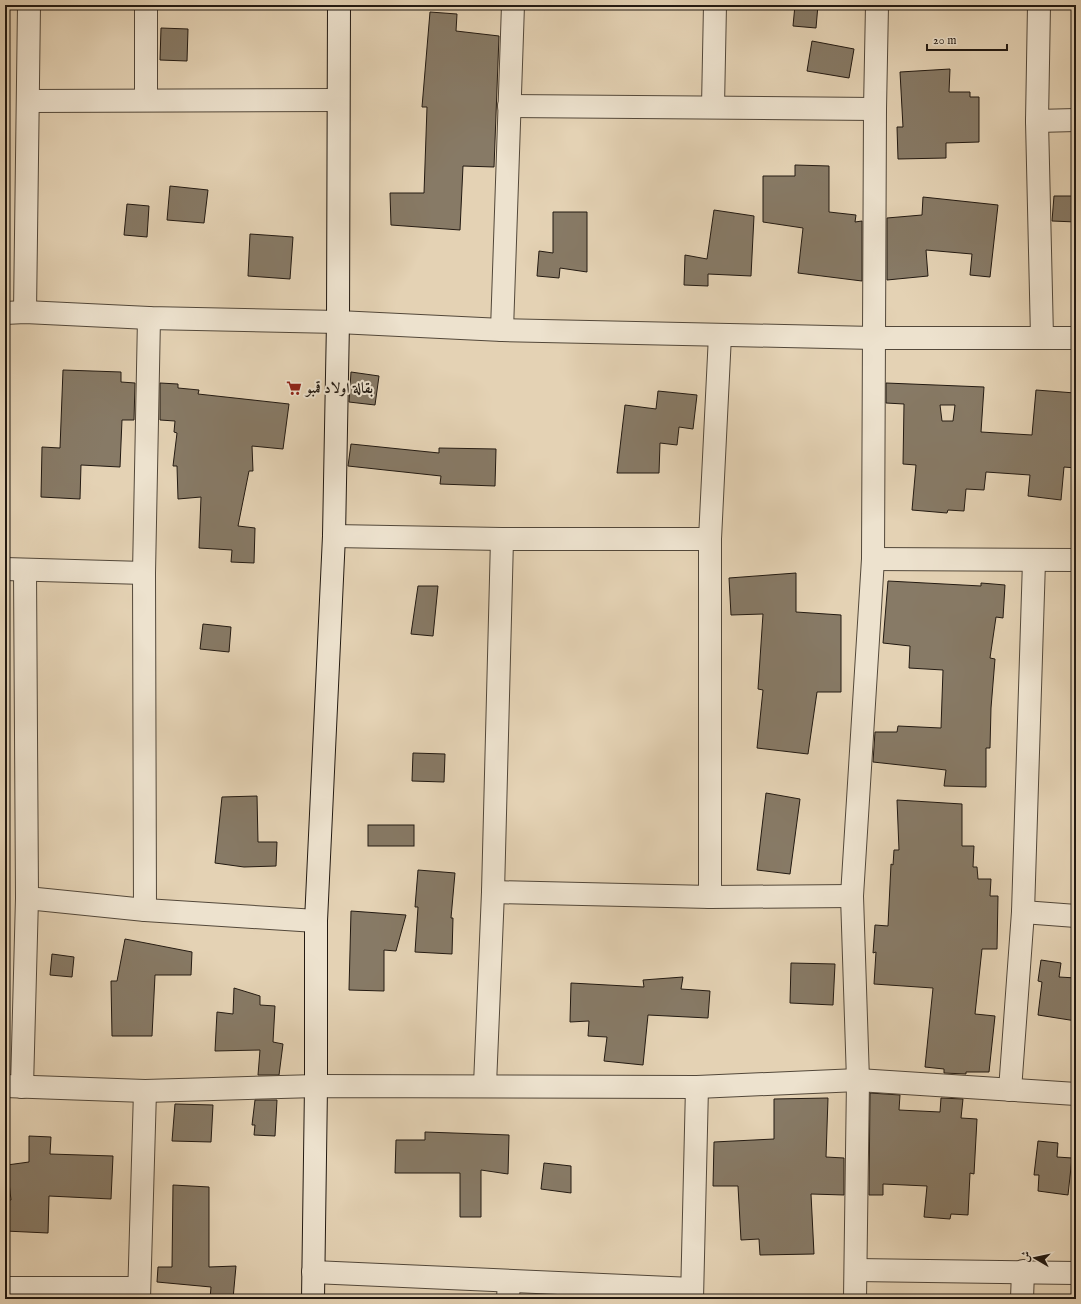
<svg xmlns="http://www.w3.org/2000/svg" width="1081" height="1304" font-family="'IM FELL English',Amiri,serif">
  <style>
    .building { fill: #877a66; stroke: #231a12; fill-rule: evenodd }
    .lines { fill: none; stroke-linecap: round; stroke-linejoin: round }
    .street-casing { stroke: #53483a; stroke-width: 24 }
    .secondary-casing { stroke: #231a12; stroke-width: 24 }
    .street { stroke: #ede2ce; stroke-width: 22 }
    .secondary { stroke: #ede2ce; stroke-width: 22 }
    .labels { text-anchor: middle; stroke-width: 4; stroke-linejoin: round; paint-order: stroke }
    .poi-label { font-size: 15px; font-weight: bold; fill: #231a12; stroke: #ede2ce; text-anchor: start }
  </style>
  <rect width="100%" height="100%" fill="#e4d2b4"/>
  <filter id="stains"><feTurbulence type="fractalNoise" baseFrequency=".005" numOctaves="4"/><feColorMatrix values="0 0 0 0 .2 0 0 0 0 .09 0 0 0 0 .02 0 0 0 .5 -.17"/></filter>
  <radialGradient id="worn" r=".72"><stop offset=".6" stop-color="#630" stop-opacity="0"/><stop offset="1" stop-color="#630" stop-opacity=".3"/></radialGradient>
  <g class="building">
    <path d="M795,5H818L816,28L793,26Z"/>
    <path d="M430,12L457,14L456,31L499,36L494,167L463,166L460,230L391,225L390,193H424L427,107H422Z"/>
    <path d="M161,28L188,29L187,61L160,60Z"/>
    <path d="M812,41L854,49L849,78L807,71Z"/>
    <path d="M950,69L949,92H970V97H979V142L946,143V158L898,159L897,127H903L900,72Z"/>
    <path d="M795,165L829,166V212L856,215L855,222L862,221V281L798,273L803,228L763,222V176H795Z"/>
    <path d="M170,186L208,190L204,223L167,220Z"/>
    <path d="M1054,196H1076V222L1052,221Z"/>
    <path d="M923,197L998,205L990,277L970,275L972,254L926,250L928,276L887,280V218L922,215Z"/>
    <path d="M127,204L149,206L147,237L124,235Z"/>
    <path d="M714,210L754,216L751,276L708,274V286L684,285L685,255L707,259Z"/>
    <path d="M553,212H587V272L560,268L559,278L537,276L539,251L553,253Z"/>
    <path d="M250,234L293,237L290,279L248,276Z"/>
    <path d="M63,370L121,372V382L135,383L134,420H122L120,467L81,465L80,499L41,497L42,447L60,448Z"/>
    <path d="M351,372L379,376L375,405L349,402Z"/>
    <path d="M160,383L178,384V388L199,390L198,394L289,404L283,449L252,446L253,471H249L238,526L255,528L254,563L231,562L232,550L199,548L201,497L178,499L177,466H173L177,433L174,432L175,421L160,420Z"/>
    <path d="M886,383L984,387L981,432L1032,435L1036,390L1075,393L1076,468L1064,467L1061,500L1028,496L1030,475L986,472L984,490L966,489L964,511L948,510L947,513L912,510L916,465L903,464L904,404L886,403ZM940,405H955L953,421H942Z"/>
    <path d="M658,391L697,395L693,429L679,427L677,445L660,443L659,473H617L625,405L656,409Z"/>
    <path d="M351,444L439,453V448L496,449L495,486L440,484L441,476L348,466Z"/>
    <path d="M796,573V612L841,615V692H817L808,754L757,748L763,690L758,689L763,614L731,615L729,578Z"/>
    <path d="M888,581L981,586V583L1005,585L1003,618L996,617L990,658L995,659L991,708L990,748H986V787L944,786L946,770L873,762L875,732H897L898,726L941,728L943,670L909,668L910,646L883,643Z"/>
    <path d="M418,586H438L433,636L411,634Z"/>
    <path d="M203,624L231,627L229,652L200,649Z"/>
    <path d="M413,753L445,754L444,782L412,781Z"/>
    <path d="M766,793L800,799L790,874L757,870Z"/>
    <path d="M257,796L258,842H277L276,866L244,867L215,863L222,797Z"/>
    <path d="M897,800L962,804V846H974L973,867H977L978,879H991L990,896H998L997,949H982L975,1014L995,1016L989,1072H966V1074L944,1073V1069L925,1067L933,988L874,984L876,952L873,953L875,925L888,926L891,864L893,865L894,850H899Z"/>
    <rect x="368" y="825" width="46" height="21"/>
    <path d="M418,870L455,873L451,918H453L452,954L415,952L418,907H415Z"/>
    <path d="M351,911L406,915L396,951L384,950V991L349,990Z"/>
    <path d="M125,939L192,952L191,975H155L152,1036H112L111,981H117Z"/>
    <path d="M52,954L74,957L72,977L50,975Z"/>
    <path d="M1041,960L1061,963L1059,977L1076,978V1021L1038,1015L1042,982L1038,981Z"/>
    <path d="M791,963L835,964L833,1005L790,1003Z"/>
    <path d="M683,977L681,989L710,991L708,1018L648,1015L643,1065L604,1061L607,1037L588,1036L589,1021L570,1022L571,983L644,987L643,980Z"/>
    <path d="M234,988L260,996V1005L275,1006L273,1042L283,1044L279,1075H258L260,1050L215,1051L217,1012L233,1014Z"/>
    <path d="M870,1093L900,1095L899,1110L940,1112L941,1098L963,1099L961,1118L977,1119L974,1174L970,1173L968,1215L951,1214L950,1219L924,1217L927,1186L883,1184V1195H869Z"/>
    <path d="M828,1098L826,1157L844,1158V1195L811,1194L814,1254L760,1255L759,1239L741,1240L738,1186H713L714,1142L774,1139V1099Z"/>
    <path d="M255,1100H277L275,1136L254,1135L255,1125H252Z"/>
    <path d="M175,1104L213,1105L211,1142L172,1141Z"/>
    <path d="M425,1132L509,1135L508,1174L481,1170V1217H460V1173H395L396,1140H425Z"/>
    <path d="M29,1136L51,1137L50,1154L113,1156L111,1199L49,1196L48,1233L5,1231V1200H11L7,1165L29,1162Z"/>
    <path d="M1038,1141L1058,1143L1057,1157L1072,1158L1068,1195L1038,1191L1039,1175H1034Z"/>
    <path d="M544,1163L571,1166V1193L541,1189Z"/>
    <path d="M173,1185L209,1187V1267L236,1266L233,1299H210L211,1287L157,1282L158,1267H172Z"/>
  </g>
  <g class="lines">
    <g class="street-casing">
      <g id="street">
        <path d="M1039,5L1037,121L1042,337"/>
        <path d="M146,100V5"/>
        <path d="M28,101L338,100"/>
        <path d="M509,106L875,109"/>
        <path d="M713,106L715,5"/>
        <path d="M1037,121L1076,120"/>
        <path d="M25,312L29,5"/>
        <path d="M5,313L25,312L149,318L338,322L502,330L874,338H1076"/>
        <path d="M502,330L513,5"/>
        <path d="M334,536L502,539H710"/>
        <path d="M873,559L1076,560"/>
        <path d="M5,569L144,573"/>
        <path d="M493,892L710,897L852,896"/>
        <path d="M710,897V539L720,335"/>
        <path d="M27,898L145,910L316,921"/>
        <path d="M145,910L144,573L149,318"/>
        <path d="M1023,912L1076,916"/>
        <path d="M485,1085L493,892L502,539"/>
        <path d="M5,1086L145,1091L316,1086L697,1087L858,1080L1076,1094"/>
        <path d="M22,1087L27,898L25,570"/>
        <path d="M1010,1090L1023,912L1034,561"/>
        <path d="M856,1270L1076,1273"/>
        <path d="M313,1272L692,1289"/>
        <path d="M5,1288H139"/>
        <path d="M139,1299L145,1091"/>
        <path d="M508,1299L509,1281"/>
        <path d="M692,1299L697,1087"/>
        <path d="M855,1299L858,1080L852,896L873,559L875,109L877,5"/>
        <path d="M1022,1299L1023,1271"/>
      </g>
    </g>
    <g class="secondary-casing">
      <path id="secondary" d="M313,1299L316,1086V921L334,536L338,322L339,5"/>
    </g>
    <use href="#street" class="street"/>
    <use href="#secondary" class="secondary"/>
  </g>
  <defs>
    <g id="supermarket-bare" transform="scale(1.2)"><path d="M-6-5.5h2.5l.6 2H6L4.5 2H-2.5L-4.4-4H-6ZM-1.5 3.2a1.3 1.3 0 1 0 .1 0ZM3 3.2a1.3 1.3 0 1 0 .1 0Z" fill="#8f2418" stroke="#ede2ce" stroke-width="2.5" paint-order="stroke"/></g>
  </defs>
  <g fill-rule="evenodd">
    <use href="#supermarket-bare" x="294" y="388"/>
  </g>
  <g class="labels">
    <g class="poi-label">
      <text x="306" y="393">بقالة اولاد قمبو</text>
    </g>
  </g>
  <rect width="1081" height="1304" fill="none" stroke="#e4d2b4" stroke-width="20"/>
  <rect x="6" y="6" width="1069" height="1292" fill="none" stroke="#231a12" stroke-width="2"/>
  <rect x="10" y="10" width="1061" height="1284" fill="none" stroke="#231a12"/>
  <g transform="translate(1035 1258) rotate(279)" stroke="#ede2ce" stroke-width="3" paint-order="stroke">
  <path d="M0-3L7 15L0 10L-7 15Z" fill="#231a12"/>
  <text y="-6" font-size="11" font-weight="bold" text-anchor="middle" fill="#231a12">ش</text>
  </g>
  <path d="M927 44v6h80v-6" fill="none" stroke="#231a12" stroke-width="2"/>
  <text x="933" y="44" font-size="12" fill="#231a12" stroke="#ede2ce" stroke-width="3" paint-order="stroke">20 m</text>
  <rect width="100%" height="100%" filter="url(#stains)"/>
  <rect width="100%" height="100%" fill="url(#worn)"/>
</svg>
